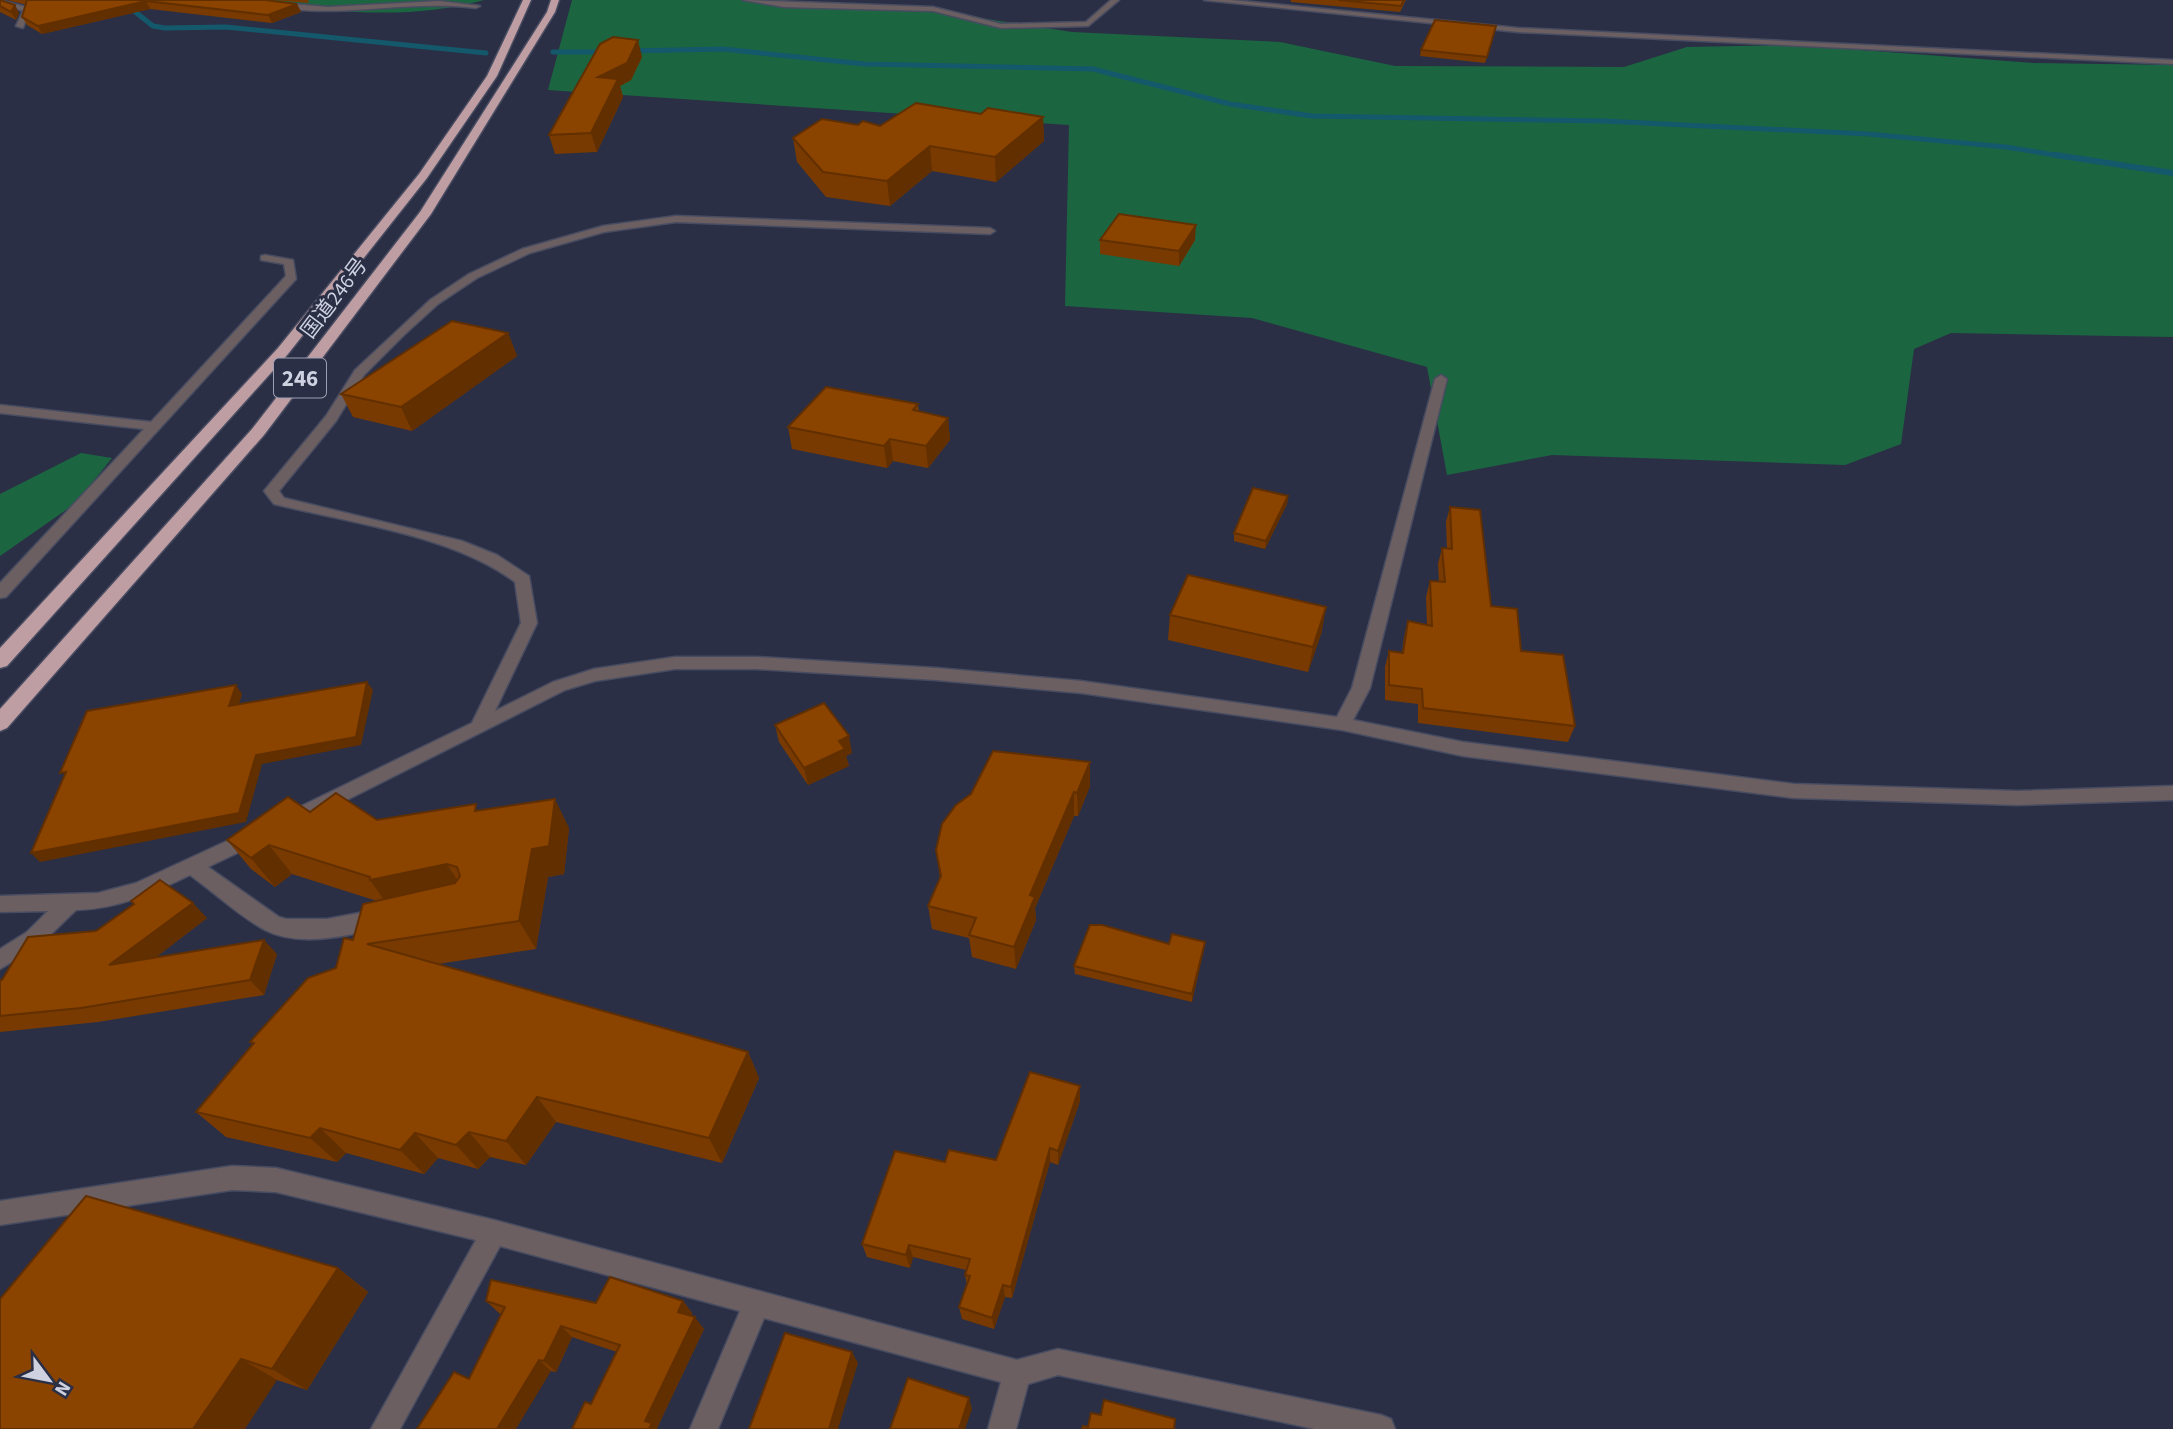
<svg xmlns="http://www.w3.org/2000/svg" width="2173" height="1429" font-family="'Source Sans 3','Noto Sans JP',sans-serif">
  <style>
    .forest { fill: #1b6640 }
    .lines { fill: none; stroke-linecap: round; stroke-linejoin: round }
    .stream-far1 { stroke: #14586b; stroke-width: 5 }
    .stream { stroke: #14586b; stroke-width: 6 }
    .street-casing { stroke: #484c61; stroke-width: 3 }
    .highway-casing { stroke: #484c61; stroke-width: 3 }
    .street { fill: #6c5f61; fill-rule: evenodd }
    .highway { fill: #be9da3; fill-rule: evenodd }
    .wall { fill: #783a00 }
    .shaded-wall { fill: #612f00 }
    .building { fill: #8b4300; stroke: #612f00; stroke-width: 2 }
    .labels { text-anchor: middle; stroke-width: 6; stroke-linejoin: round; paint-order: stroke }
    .far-street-label { font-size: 21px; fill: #ced1e0; stroke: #2b2f45 }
    .shield { fill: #2b2f45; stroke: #9da0b2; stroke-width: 2 }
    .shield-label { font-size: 23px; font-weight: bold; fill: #ced1e0 }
  </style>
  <rect width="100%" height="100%" fill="#2b2f45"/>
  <g class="forest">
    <path d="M251,0H484C407,21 329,12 251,0Z"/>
    <path d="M572,0H748L771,4L921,9L1072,32L1280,42L1395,66L1624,67L1687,47L1794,45L2033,63L2173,65V337L1951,333L1914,349L1901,444L1845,465L1552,455L1447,475L1427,367L1252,318L1065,306L1069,125L548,90Z"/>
    <path d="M81,453L112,458L76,503L0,556V494Z"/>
  </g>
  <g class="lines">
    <g class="stream-far1">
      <path d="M111,0L124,3L153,26L165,28L226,27L486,53"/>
      <path d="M628,51L723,49L864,64L1093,69L1230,104L1312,116L1604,121L1868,134L2006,147L2067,157"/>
      <path d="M553,52H608"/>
    </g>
    <path class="stream" d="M2056,155L2173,173"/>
    <g class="street-casing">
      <g id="street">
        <path d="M0,0L30,8L23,28L16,26L23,11L0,3Z"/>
        <path d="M247,0L328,7L439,1L480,6L476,8C414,0 352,16 290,9C276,7 259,6 247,0Z"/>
        <path d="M743,0L933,7L1001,24L1086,22L1111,0H1119L1088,26L1001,28L933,11L784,7Z"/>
        <path d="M1204,0H1231L1518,28L2173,60V64L1518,32Z"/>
        <path d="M676,216L990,228L995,231L990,234L676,222L604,232L530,253L477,278L438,304L404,335L364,375L336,421L279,491L284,498L462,541L497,555L529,576L537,623L495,711L553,682L594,669L675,657H757L936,668L1081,681L1337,717L1352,688L1435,379L1441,375L1447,379L1370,688L1353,720L1463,742L1794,784L2018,791L2173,786V800L2018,805L1794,798L1463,756L1342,730L1081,693L936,680L757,669H675L595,681L565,690L295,826L288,828L281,826L278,821L281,816L472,723L521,623L515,582C453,535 350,523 274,504L264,491L326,416L355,370L430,300L469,274L522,249L603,226Z"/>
        <path d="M265,255L293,260L296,279L6,597L0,598V583L144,429L0,413V405L151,422L286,276L284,264L261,260V256Z"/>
        <path d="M253,829L260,832L263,837L260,842L208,867L279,917L286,919H327L381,909L388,912L391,918L388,924C354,936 299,948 265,930C239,916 215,893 190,875C153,893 118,909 76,910L41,944L0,969V949L27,932L48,911L0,912V896L98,893L136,883Z"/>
        <path d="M232,1166L276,1168L494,1220L1017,1360L1058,1349L1381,1415L1391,1419L1395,1429H1315L1058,1375L1028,1384L1016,1429H988L1001,1382L764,1318L718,1429H690L740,1311L500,1246L400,1429H371L476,1240L276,1192L232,1190L0,1225V1201Z"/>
      </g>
    </g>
    <g class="highway-casing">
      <g id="highway">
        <path d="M523,0H531L497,76L427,178L288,354L7,666L0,668V648L278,348L419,174L487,76Z"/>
        <path d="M551,0H559L555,12L431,214L264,435L7,728L0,731V709L252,429L420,212L547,12Z"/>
      </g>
    </g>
    <use href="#street" class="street"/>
    <use href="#highway" class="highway"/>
  </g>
  <g class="wall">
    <path d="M0,0L19,13L16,20L0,12Z"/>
    <path d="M7,0H265L297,4L301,12L272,23L150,9L42,34L27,25L22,17L27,5Z"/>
    <path d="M273,0H308L309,3Z"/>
    <path d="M1291,0H1406L1400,12L1291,2Z"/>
    <path d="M1495,32L1485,63L1420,56L1421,50Z"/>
    <path d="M642,57L631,80L620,86L623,97L597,152L555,154L549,135Z"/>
    <path d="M981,114L1043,117L1044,141L996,182L932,171L890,206L826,197L797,162L793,138L858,125L880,126Z"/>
    <path d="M1100,240H1195L1179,266L1100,254Z"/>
    <path d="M508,333L517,356L412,431L353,417L341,394Z"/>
    <path d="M918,404L919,412L948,418L950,440L928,468L893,461L887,468L792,449L788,427Z"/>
    <path d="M1288,496L1287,504L1265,549L1234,541V533Z"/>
    <path d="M1450,507L1491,606L1521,651L1575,726L1568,742L1418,723V704L1385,700V667L1389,651L1402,652L1404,637L1408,621L1427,625L1426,597L1430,581L1439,582L1438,564L1442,548L1447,549L1446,522Z"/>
    <path d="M1170,615L1322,631L1308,672L1168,640Z"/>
    <path d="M775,725L852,753L846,756L849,766L808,785L779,742Z"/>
    <path d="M1090,762V786L1078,816H1074L1035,908L1036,920L1016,969L972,957L969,938L932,929L928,906L940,878L936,850Z"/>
    <path d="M480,811L569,828L564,874L548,877L536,949L438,964L748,1052L759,1078L722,1163L556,1122L526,1165L490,1157L478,1169L438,1158L424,1174L346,1153L337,1162L226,1137L196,1112L253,1044L250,1042L336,968L377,901L292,874L275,887L251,869L227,840L310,812L377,820Z"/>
    <path d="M207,918L155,958L277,954L264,995L98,1022L0,1032V980L96,931Z"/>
    <path d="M1205,942L1192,1002L1075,974L1074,966L1169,944Z"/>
    <path d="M1080,1086V1101L1058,1165L1050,1162L1012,1298L1005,1297L994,1329L962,1319L959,1307L967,1285L965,1275L966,1270L913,1257L910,1268L867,1257L862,1244L945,1162L996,1160Z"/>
    <path d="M338,1268L368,1292L307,1390L277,1380L0,1429Z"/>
    <path d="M486,1301L596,1303L683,1301L692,1313L691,1316L704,1329L657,1428L591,1404L617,1352L572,1337L556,1372L551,1371L469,1379L502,1314L499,1313Z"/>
  </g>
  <g class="shaded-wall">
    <path d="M146,1L150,9L42,34L38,26Z"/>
    <path d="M297,4L301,12L272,23L268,15Z"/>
    <path d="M15,5L19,13L16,20L11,12Z"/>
    <path d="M638,40L642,57L631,80L620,86L623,97L597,152L591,133L598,77Z"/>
    <path d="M1043,117L1044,141L996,182L995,157Z"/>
    <path d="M930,146L932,171L890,206L887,181Z"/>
    <path d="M1196,225L1195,240L1179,266V251Z"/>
    <path d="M508,333L517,356L412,431L401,407Z"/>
    <path d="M948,418L950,440L928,468L926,446Z"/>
    <path d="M890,439L893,461L887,468L884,446Z"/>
    <path d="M1288,496L1287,504L1265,549L1266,541Z"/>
    <path d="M1326,607L1322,631L1308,672L1313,647Z"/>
    <path d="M367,682L373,690L361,745L262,764L246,822L40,862L31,853Z"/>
    <path d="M236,685L242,694L236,715L229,706Z"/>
    <path d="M849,736L852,753L846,756L849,766L808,785L804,768L839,741Z"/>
    <path d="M1090,762V786L1078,816L1077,793Z"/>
    <path d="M1074,792V816L1035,908L1036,920L1016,969L1014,947L1030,895Z"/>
    <path d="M555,799L569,828L564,874L548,877L536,949L519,921L532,849Z"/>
    <path d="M269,845L292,874L275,887L251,858Z"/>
    <path d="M447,864L465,892L390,908L370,880Z"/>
    <path d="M193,903L207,918L126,980L109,965Z"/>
    <path d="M264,940L277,954L264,995L250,980Z"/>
    <path d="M1205,942L1204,950L1192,1002V994Z"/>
    <path d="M748,1052L759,1078L722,1163L709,1138Z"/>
    <path d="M1080,1086V1101L1058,1165V1151Z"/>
    <path d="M537,1097L556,1122L526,1165L506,1141Z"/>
    <path d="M320,1128L346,1153L337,1162L310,1138Z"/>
    <path d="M469,1132L490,1157L478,1169L456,1145Z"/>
    <path d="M415,1133L438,1158L424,1174L400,1150Z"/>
    <path d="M1050,1148V1162L1012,1298L1011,1287Z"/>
    <path d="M909,1245L913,1257L910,1268L906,1255Z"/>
    <path d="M338,1268L368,1292L307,1390L272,1369Z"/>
    <path d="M1003,1285L1005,1297L994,1329L992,1318Z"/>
    <path d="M683,1301L692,1313L687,1324L678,1312Z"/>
    <path d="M695,1317L704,1329L657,1428L658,1429H649L645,1421Z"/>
    <path d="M561,1326L572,1337L556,1372L544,1361Z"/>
    <path d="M852,1352L858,1363L838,1429H829Z"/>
    <path d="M241,1359L277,1380L245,1429H193Z"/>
    <path d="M539,1360L551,1371L516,1429H497Z"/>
    <path d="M969,1398L972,1409L965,1429H959Z"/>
  </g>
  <g class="building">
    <path d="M0,0L15,5L11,12L0,6Z"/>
    <path d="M27,0H265L297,4L268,15L146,1L38,26L22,17Z"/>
    <path d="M1338,0H1404L1401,6Z"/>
    <path d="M1435,20L1496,26L1487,57L1421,50Z"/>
    <path d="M613,37L638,40L627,63L598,77L618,79L591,133L549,135L600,44Z"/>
    <path d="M916,103L981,114L988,108L1043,117L995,157L930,146L887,181L823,172L793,138L822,119L858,125L863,121L880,126Z"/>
    <path d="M1119,214L1196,225L1179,251L1100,240Z"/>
    <path d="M452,321L508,333L401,407L341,394Z"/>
    <path d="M826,387L918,404L913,410L948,418L926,446L890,439L884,446L788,427Z"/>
    <path d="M1253,488L1288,496L1266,541L1234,533Z"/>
    <path d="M1450,507L1480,510L1491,606L1517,609L1521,651L1563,655L1575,726L1423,708L1422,689L1389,685V651L1403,653L1408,621L1432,626L1430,581L1445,582L1442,548L1452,549Z"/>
    <path d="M1188,575L1326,607L1313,647L1170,615Z"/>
    <path d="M367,682L356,737L256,755L239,813L31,853L66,772L60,773L87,711L236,685L229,706Z"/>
    <path d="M824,703L849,736L839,741L845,749L804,768L775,725Z"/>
    <path d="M993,751L1090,762L1077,793L1074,792L1030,895L1035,897L1014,947L969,935L976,918L928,906L941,876L936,850L942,824L956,805L971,794Z"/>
    <path d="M336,793L377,820L476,804L475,811L555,799L549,846L532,849L519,921L367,944L748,1052L709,1138L537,1097L506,1141L469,1132L456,1145L415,1133L400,1150L320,1128L310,1138L196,1112L254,1043L250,1042L308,978L336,968L344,938L353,940L363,904L455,883L460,876L457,867L447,864L370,880V877L269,845L251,858L227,840L288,797L310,812Z"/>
    <path d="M160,880L193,903L109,965L264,940L250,980L81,1008L0,1016V980H2L28,937L96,931L134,904L131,901Z"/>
    <path d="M1090,925H1102L1169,944L1172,934L1205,942L1192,994L1074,966Z"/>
    <path d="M1030,1072L1080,1086L1058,1151L1050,1148L1011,1287L1003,1285L992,1318L959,1307L970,1276L965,1275L970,1259L909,1245L906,1255L862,1244L895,1151L945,1162L949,1150L996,1160Z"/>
    <path d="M86,1196L338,1268L272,1369L241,1359L193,1429H0V1299Z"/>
    <path d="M610,1277L683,1301L678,1312L695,1317L645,1421L652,1423L649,1429H572L585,1402L591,1404L620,1345L561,1326L544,1361L539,1360L497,1429H417L454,1372L469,1379L505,1307L486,1301L491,1280L596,1303Z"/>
    <path d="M785,1333L852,1352L829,1429H749Z"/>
    <path d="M908,1378L969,1398L959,1429H890Z"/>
    <path d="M1104,1400L1175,1419L1174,1429H1082L1083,1426L1088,1427L1091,1413L1101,1415Z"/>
  </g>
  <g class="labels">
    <g class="far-street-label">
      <text transform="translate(334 298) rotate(-53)" y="7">国道246号</text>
    </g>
    <rect class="shield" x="274" y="358.5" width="52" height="39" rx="5"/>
    <g class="shield-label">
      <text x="300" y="386">246</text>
    </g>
  </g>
  <g transform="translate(49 1380) rotate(122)" stroke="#2b2f45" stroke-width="5" paint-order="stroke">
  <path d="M0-5L12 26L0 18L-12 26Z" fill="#ced1e0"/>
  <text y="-10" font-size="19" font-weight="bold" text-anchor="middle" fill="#ced1e0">N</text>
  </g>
</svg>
